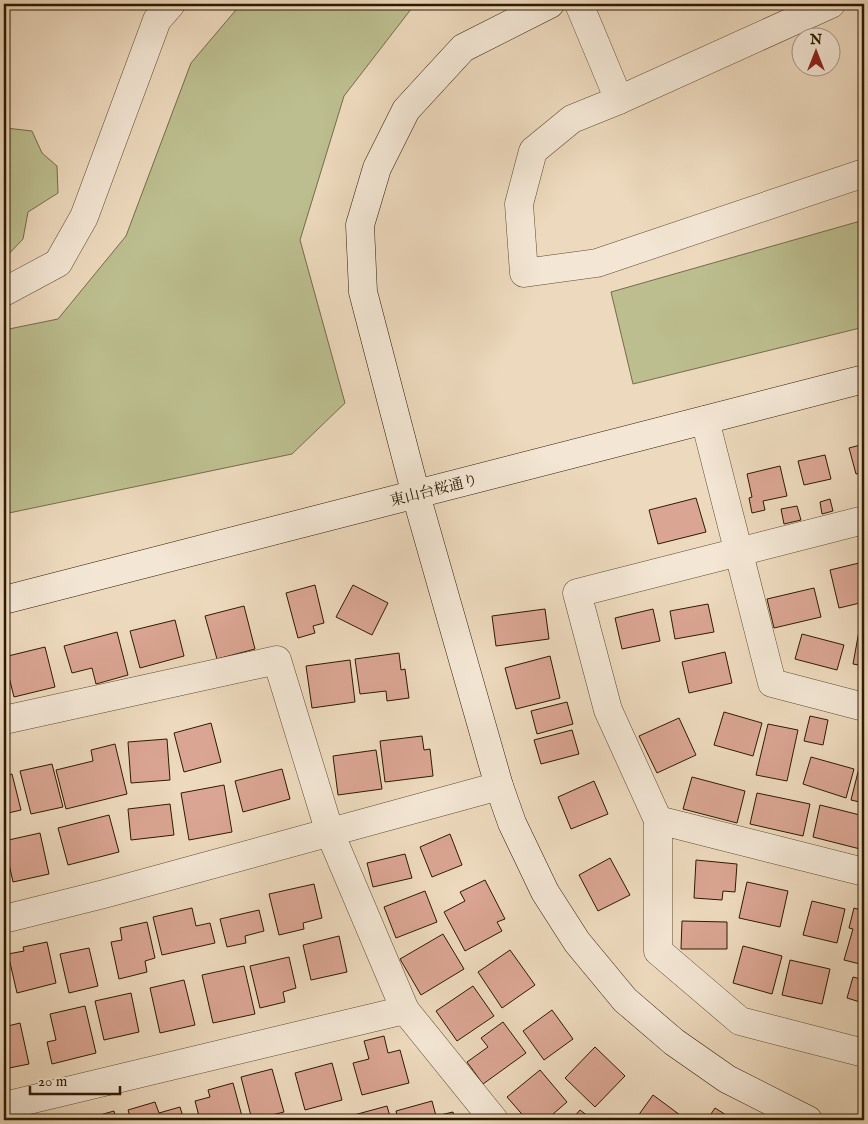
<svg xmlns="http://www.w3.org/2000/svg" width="868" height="1124" font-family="'IM FELL English','Noto Serif JP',serif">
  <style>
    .green { fill: #bcbe8f; stroke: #756c48 }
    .building { fill: #daa592; stroke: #2e1a00 }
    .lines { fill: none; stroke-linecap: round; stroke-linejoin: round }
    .street-casing { stroke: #5e4a2f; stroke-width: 29 }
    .secondary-casing { stroke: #2e1a00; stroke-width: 29 }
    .street { stroke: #f3e6d4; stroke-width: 28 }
    .secondary { stroke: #f3e6d4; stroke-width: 28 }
    .labels { text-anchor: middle; stroke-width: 4; stroke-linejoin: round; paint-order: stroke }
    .street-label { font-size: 15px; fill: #2e1a00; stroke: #f3e6d4 }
  </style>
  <rect width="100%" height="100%" fill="#edd9bd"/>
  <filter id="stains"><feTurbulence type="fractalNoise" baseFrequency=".004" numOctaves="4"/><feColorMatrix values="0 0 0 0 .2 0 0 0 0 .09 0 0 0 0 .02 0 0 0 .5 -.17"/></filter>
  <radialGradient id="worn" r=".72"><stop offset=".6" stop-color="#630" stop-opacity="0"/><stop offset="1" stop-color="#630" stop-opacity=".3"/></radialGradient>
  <g class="green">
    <path d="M241,4H415L344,96L300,240L345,403L292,454L4,514V330L58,319L126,236L191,63Z"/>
    <path d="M6,128L32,131L42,153L57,166L58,193L28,212L23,239L4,259V130Z"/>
    <path d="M864,220V327L633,384L611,292Z"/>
  </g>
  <g class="building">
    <path d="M864,444V472L856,474L849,448Z"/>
    <path d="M825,455L831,479L804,485L798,461Z"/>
    <path d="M780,466L787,496L763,501L765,510L752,513L749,498L752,497L747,474Z"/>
    <path d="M696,498L706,532L658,544L649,510Z"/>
    <path d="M830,499L833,511L822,514L820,502Z"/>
    <path d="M797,506L801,520L784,524L781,509Z"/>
    <path d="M859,563L864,587V602L839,608L830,570Z"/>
    <path d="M315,585L324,623L313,626L315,633L298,638L286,593Z"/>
    <path d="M353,585L388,603L372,635L336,617Z"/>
    <path d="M814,588L821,617L774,628L767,599Z"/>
    <path d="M708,604L714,632L675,639L670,611Z"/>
    <path d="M244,606L255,649L217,659L205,616Z"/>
    <path d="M545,609L549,639L496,646L492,616Z"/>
    <path d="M653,609L660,641L622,649L615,618Z"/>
    <path d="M175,620L184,656L140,668L130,631Z"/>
    <path d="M859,631L864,632V666L853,664Z"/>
    <path d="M117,632L128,675L96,684L92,668L72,673L64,646Z"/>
    <path d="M802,634L844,645L837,670L795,659Z"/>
    <path d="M45,647L55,687L14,697L4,657Z"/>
    <path d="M725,652L732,683L689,693L682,662Z"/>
    <path d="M399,653L401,670L405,669L409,698L387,701L386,691L360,694L355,659Z"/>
    <path d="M550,656L560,698L516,709L505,668Z"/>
    <path d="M350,660L355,702L312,708L306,666Z"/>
    <path d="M567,702L573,724L537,734L531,711Z"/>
    <path d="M724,712L762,723L753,756L714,745Z"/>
    <path d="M810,716L828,720L823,745L804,741Z"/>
    <path d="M679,718L696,755L657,773L639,736Z"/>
    <path d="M211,723L221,762L184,772L174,733Z"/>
    <path d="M768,724L798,730L787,781L756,775Z"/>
    <path d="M572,730L579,754L541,764L534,740Z"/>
    <path d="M422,736L424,750L430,749L433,776L385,782L380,741Z"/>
    <path d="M167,739L170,780L131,783L128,742Z"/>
    <path d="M115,744L127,794L66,809L56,770L93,761L91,750Z"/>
    <path d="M864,748V803L851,800Z"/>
    <path d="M376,750L382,789L338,795L333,756Z"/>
    <path d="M811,757L854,769L846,798L803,784Z"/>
    <path d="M52,764L63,807L31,814L20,771Z"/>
    <path d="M282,769L290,799L243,812L235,781Z"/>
    <path d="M12,774L21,810L4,814V776Z"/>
    <path d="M692,777L745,791L737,823L683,809Z"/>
    <path d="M594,781L608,814L571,829L558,797Z"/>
    <path d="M224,785L232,832L189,840L181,793Z"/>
    <path d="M757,793L810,804L803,836L750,824Z"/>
    <path d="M170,804L174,835L131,840L128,809Z"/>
    <path d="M820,805L864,816V850L813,837Z"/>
    <path d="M109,815L119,852L68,865L58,828Z"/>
    <path d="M40,833L49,874L13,882L4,841Z"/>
    <path d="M450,834L462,865L432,877L420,847Z"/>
    <path d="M405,854L412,878L373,887L367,863Z"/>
    <path d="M610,858L630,895L598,911L579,875Z"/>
    <path d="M696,860L737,864L735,892L723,891L722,900L694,898Z"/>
    <path d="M485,880L505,919L497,922L502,931L465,951L444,912L465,901L460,892Z"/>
    <path d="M747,882L788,891L780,927L739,918Z"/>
    <path d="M314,884L322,918L303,923L304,929L279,935L269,894Z"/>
    <path d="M425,891L437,922L396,938L384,907Z"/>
    <path d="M812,901L845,909L837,943L803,935Z"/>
    <path d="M192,908L196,926L210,923L215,943L162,955L153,917Z"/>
    <path d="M854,908L864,911V965L844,960L853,929L849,928Z"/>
    <path d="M259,910L264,931L245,936L246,943L227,947L220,919Z"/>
    <path d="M682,921L727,922V949H681Z"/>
    <path d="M147,922L155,958L145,961L147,972L119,979L111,942L122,940L120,928Z"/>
    <path d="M443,934L464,969L421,995L400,959Z"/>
    <path d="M339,936L347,972L311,980L303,945Z"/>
    <path d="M47,942L56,983L17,993L8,954L24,951L23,947Z"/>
    <path d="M743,946L782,956L772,994L733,983Z"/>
    <path d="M89,948L98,986L69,993L60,954Z"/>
    <path d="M510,950L535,985L502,1008L478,972Z"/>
    <path d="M289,957L296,988L283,992L285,1002L260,1008L250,966Z"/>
    <path d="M790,960L830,969L822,1004L782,995Z"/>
    <path d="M244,966L255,1014L213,1023L202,975Z"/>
    <path d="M853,977L864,980V1035L862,1036L860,1002L847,998Z"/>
    <path d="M184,980L195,1025L160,1033L150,988Z"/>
    <path d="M473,986L494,1016L457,1041L436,1011Z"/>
    <path d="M131,993L139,1032L104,1040L95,1001Z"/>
    <path d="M85,1006L96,1053L52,1064L47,1042L56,1040L50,1014Z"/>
    <path d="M552,1010L573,1039L544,1060L523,1031Z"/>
    <path d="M503,1022L526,1053L483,1084L467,1062L488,1047L481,1038Z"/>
    <path d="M20,1023L29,1064L4,1069V1027Z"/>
    <path d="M384,1036L388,1053L400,1050L409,1083L362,1095L353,1063L369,1059L364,1041Z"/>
    <path d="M595,1047L625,1076L595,1107L565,1078Z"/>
    <path d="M332,1063L342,1100L305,1110L295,1073Z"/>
    <path d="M272,1069L284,1112L252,1120L241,1077Z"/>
    <path d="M540,1070L567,1102L546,1120H527L507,1097Z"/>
    <path d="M233,1083L243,1120H200L195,1101L210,1097L208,1090Z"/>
    <path d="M653,1095L680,1115L676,1120H635Z"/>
    <path d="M432,1101L436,1116L453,1112L455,1120H398L396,1111Z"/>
    <path d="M155,1102L159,1113L180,1107L184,1120H131L128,1110Z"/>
    <path d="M387,1106L391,1120H355L354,1115Z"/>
    <path d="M715,1108L734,1120H707Z"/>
    <path d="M580,1110L593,1120H571Z"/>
    <path d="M114,1111L116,1120H82Z"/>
  </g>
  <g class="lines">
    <g class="street-casing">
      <g id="street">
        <path d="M579,4L619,100"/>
        <path d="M831,4L619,100L572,119L533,151L519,204L524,273L597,263L864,173"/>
        <path d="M4,292L58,263L84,217L157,20L171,4"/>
        <path d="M705,420L772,683L864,707"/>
        <path d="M864,520L577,593L608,710L658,820V951L740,1021L864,1053"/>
        <path d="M4,720L277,660L330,833L405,1010L494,1120"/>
        <path d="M658,820L864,872"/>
        <path d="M4,919L104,894L499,786"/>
        <path d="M4,1106L405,1010"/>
      </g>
    </g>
    <g class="secondary-casing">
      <g id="secondary">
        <path d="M550,4L463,48L406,110L377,168L360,225L363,292L416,495L499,786L512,823L545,892L577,942L625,1000L674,1042L727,1079L808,1120"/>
        <path d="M4,600L864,379"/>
      </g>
    </g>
    <use href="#street" class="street"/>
    <use href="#secondary" class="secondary"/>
  </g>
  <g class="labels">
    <g class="street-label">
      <text transform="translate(434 490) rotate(-14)" y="5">東山台桜通り</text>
    </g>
  </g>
  <rect width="868" height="1124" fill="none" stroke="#edd9bd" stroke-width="20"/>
  <rect x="5" y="5" width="858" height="1114" fill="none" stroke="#2e1a00" stroke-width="2.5"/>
  <rect x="10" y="10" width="848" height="1104" fill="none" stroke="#2e1a00"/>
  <g transform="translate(816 52)"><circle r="24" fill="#f3e6d4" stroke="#a4947f"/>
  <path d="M0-4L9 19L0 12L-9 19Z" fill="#8f2418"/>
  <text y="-8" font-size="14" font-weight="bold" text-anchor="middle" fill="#2e1a00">N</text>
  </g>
  <path d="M30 1086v8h90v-8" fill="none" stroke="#2e1a00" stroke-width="2.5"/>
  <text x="38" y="1086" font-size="15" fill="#2e1a00" stroke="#f3e6d4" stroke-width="4" paint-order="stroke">20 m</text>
  <rect width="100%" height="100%" filter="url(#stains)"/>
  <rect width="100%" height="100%" fill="url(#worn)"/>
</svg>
